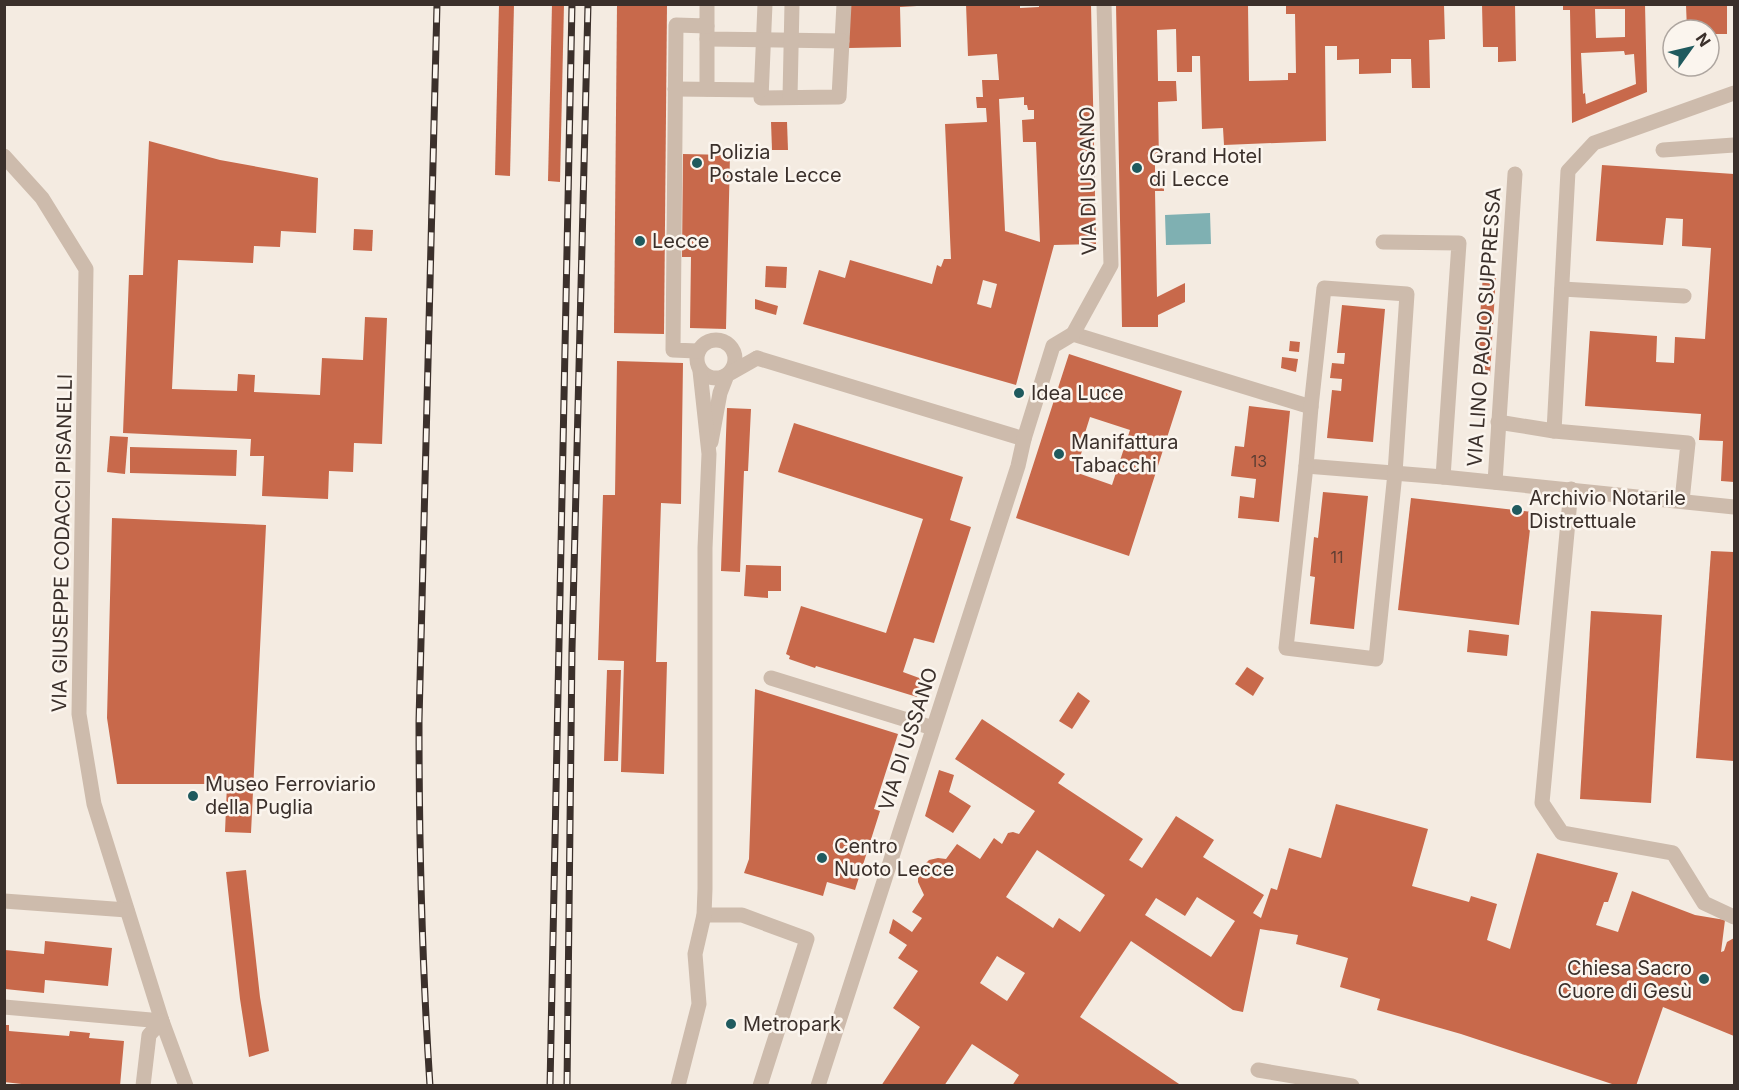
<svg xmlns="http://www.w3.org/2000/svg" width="1739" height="1090" font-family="Inter,sans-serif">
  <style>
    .water { fill: #7fb0b2 }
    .building { fill: #c8694b; fill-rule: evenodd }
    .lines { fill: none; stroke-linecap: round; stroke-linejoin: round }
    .service { stroke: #cdbbac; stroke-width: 15 }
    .pedestrian { stroke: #cdbbac; stroke-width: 15 }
    .minor { stroke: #cdbbac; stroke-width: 15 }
    .rail-casing { stroke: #3b302b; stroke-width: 7 }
    .rail { stroke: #fbf5ee; stroke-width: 4.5; stroke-dasharray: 14; stroke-linecap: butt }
    .poi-dot { fill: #1f5a5e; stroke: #fbf5ee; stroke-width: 2 }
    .labels { text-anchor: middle; stroke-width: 5; stroke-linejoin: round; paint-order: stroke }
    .number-label { font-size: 16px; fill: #5e3e33 }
    .poi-label { font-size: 20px; fill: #3b302b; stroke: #fbf5ee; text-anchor: start }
    .street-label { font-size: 20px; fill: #3b302b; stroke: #fbf5ee }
  </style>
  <rect width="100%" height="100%" fill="#f4ebe1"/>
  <path class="water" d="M1210,213L1211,244L1166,245L1165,215Z"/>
  <g class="building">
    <path d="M499,4H514L510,176L495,175Z"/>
    <path d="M552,4H564L560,182L548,181Z"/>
    <path d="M617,4H667L664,334L614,333Z"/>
    <path d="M850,4H917V6L900,7L901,47L848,48Z"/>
    <path d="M966,4H1020V8L1039,7V4H1091L1096,244L1054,245L1016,385L803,324L819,270L845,278L850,260L932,284L937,265L941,267L944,259H951L945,124L987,122L986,108H977L976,97H983L982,80H999L997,54L968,56ZM1024,97V105H1027L1028,110H1034V119L1022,120L1023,142H1036L1040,242L1005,231L999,99ZM983,280L997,284L991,308L977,304Z"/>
    <path d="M1116,4H1248L1249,81L1288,80V73H1296L1295,14H1286V5H1444L1445,39L1429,40L1430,88H1412L1411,59H1391V73L1359,74V59L1337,60V46H1325L1326,141L1224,145L1223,128L1202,129L1200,56H1192V72H1177L1176,29L1157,30L1158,81H1176L1177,101L1158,102L1159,163L1155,164V172H1163L1164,191H1155L1157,297L1185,283V302L1158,315V327H1122Z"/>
    <path d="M1482,4H1515L1516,61L1498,62V47H1483Z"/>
    <path d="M1563,4H1645L1647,92L1572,123L1570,10H1563ZM1595,9H1625V37L1596,38ZM1624,51L1625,55L1634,54L1636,84L1586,104L1585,93L1583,94L1581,53Z"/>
    <path d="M1686,5H1727V34H1709V30H1687Z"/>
    <path d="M771,122H787L788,150H772Z"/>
    <path d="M149,141L220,160L318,178L316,233L281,231L280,247L254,246L253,263L178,260L172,389L237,391L238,374L255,375L254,392L320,395L322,358L363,360L365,317L387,318L382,444L354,443L353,472L329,471L328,499L262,496L264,456H250L251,439L123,433L129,275H143Z"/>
    <path d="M683,154L730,155L726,329L690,328L691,257H682Z"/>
    <path d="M1602,165L1734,174V482L1721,481L1723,441L1699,440L1701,414L1585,406L1590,331L1657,336L1656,362L1674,363L1675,337L1705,339L1711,248L1682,246L1683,219L1666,218L1663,245L1596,241Z"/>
    <path d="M354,229L373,230L372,251L353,250Z"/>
    <path d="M766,266L787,267L786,288L765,287Z"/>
    <path d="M1483,274H1496L1490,376L1476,375Z"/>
    <path d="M755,299L778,306L776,315L755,309Z"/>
    <path d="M1342,305L1385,309L1373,442L1327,438L1332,390L1341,391L1342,379L1330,378L1332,363L1344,364L1345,353H1337Z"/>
    <path d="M1290,341L1300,342L1299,352L1289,351Z"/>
    <path d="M1069,354L1182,391L1129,556L1016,518ZM1090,417L1130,430L1112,485L1075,472L1087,436H1084Z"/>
    <path d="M1282,357L1298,359L1296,372L1281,368Z"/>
    <path d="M617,361L683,363L681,504L661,503L656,662H667L664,774L621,772L624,661L598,660L603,495H615Z"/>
    <path d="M1249,406L1290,411L1279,522L1238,518L1240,496L1254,498L1256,479L1231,476L1235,446L1244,447Z"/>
    <path d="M727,408L751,409L748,471H744L740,572L721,571Z"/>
    <path d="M794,423L963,477L950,520L971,527L934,643L914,638L903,672L922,679L917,697L816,666L815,668L789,659L790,656L786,654L801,606L886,633L923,519L778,472Z"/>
    <path d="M110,436L128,437L125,474L107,472Z"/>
    <path d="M130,447L237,450L236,476L130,473Z"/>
    <path d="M1323,492L1368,496L1354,629L1310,624L1315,577L1310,576L1314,537L1318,538Z"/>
    <path d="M1411,498L1532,512L1519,625L1398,610Z"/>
    <path d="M112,518L266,525L251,833L225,832L227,784H117L107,718Z"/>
    <path d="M1711,551L1734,552V761L1696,758Z"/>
    <path d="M746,565L781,566V591H768V598L744,596Z"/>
    <path d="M1591,611L1662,615L1651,803L1580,799Z"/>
    <path d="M1469,630L1509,635L1507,656L1467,652Z"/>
    <path d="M1247,667L1264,678L1253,696L1235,684Z"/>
    <path d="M607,670H621L618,761H604Z"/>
    <path d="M755,689L898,734L874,809L880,811L855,890L827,882L823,896L744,873L749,859Z"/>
    <path d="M1078,692L1090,701L1072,729L1059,721Z"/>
    <path d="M982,719L1065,774L1058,783L1143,839L1129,860L1142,868L1176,816L1214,840L1203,857L1264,895L1253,913L1261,918L1271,888L1277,890L1289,848L1321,858L1336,804L1428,829L1412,886L1469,902L1471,896L1497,904L1487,940L1510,949L1537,853L1618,873L1608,902H1604L1596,925L1618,932L1632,891L1695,915L1725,920L1721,952L1724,951L1727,942L1734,938V1036L1663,1007L1636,1086H1618L1461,1034L1377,1010L1380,999L1340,987L1348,958L1296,944L1298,935L1260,929L1243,1012L1233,1010L1131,941L1080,1017L1182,1086H1012L1019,1075L972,1044L944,1086H881L920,1027L893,1008L918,971L898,958L907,945L889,933L893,919L912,932L922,918L912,912L924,895L918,882V873L923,866L929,860L938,858L946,859L957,844L980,859L994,838L1002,844L1008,833L1013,832L1019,834L1035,811L955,759ZM1037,850L1105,895L1080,932L1059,918L1053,928L1006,897ZM1197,897L1235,921L1211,957L1145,915L1156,898L1185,916ZM997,956L1025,973L1007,1001L980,983Z"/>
    <path d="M939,770L954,775L949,792L971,806L953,833L925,816Z"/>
    <path d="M246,870L260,997L269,1051L249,1057L240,999L226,872Z"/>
    <path d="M45,941L112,948L108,986L45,980L44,993L5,989V950L44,954Z"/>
    <path d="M4,1025H9V1031L69,1036L70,1031L90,1033L89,1038L124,1041L120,1086H39L4,1082Z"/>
  </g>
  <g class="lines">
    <g class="service">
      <path d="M1663,150L1734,145"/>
      <path d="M1383,242L1459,243L1443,477"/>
      <path d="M1562,289L1684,296"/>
      <circle cx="716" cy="359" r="19"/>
      <path d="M1498,422L1554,431"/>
      <path d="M711,442L720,393L727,375L757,358"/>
      <path d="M1682,501L1688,443L1554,431L1568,171L1594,143L1734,93"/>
      <path d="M771,678L933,728"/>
      <path d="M704,915H742L807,939L760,1086"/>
      <path d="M1258,1070L1352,1086"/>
      <path d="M678,1086L699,1004L695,954L704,915L705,889V548L709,454L700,371"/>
    </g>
    <g class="pedestrian">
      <path d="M765,4L761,98L839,97L844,4"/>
      <path d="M707,26V39L842,41"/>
      <path d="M675,89L761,90"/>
      <path d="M707,89V39"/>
      <path d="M790,97L792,4"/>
      <path d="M697,351L673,350L676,25L707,26V4"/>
    </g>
    <g class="minor">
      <path d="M4,156L42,198L86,269L79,714L94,804L162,1021L186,1086"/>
      <path d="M1073,334L1311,407L1306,466L1443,477L1734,507"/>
      <path d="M757,358L1024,439"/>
      <path d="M1306,466L1286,648L1376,659L1395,473L1407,294L1324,288L1311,407"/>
      <path d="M1495,482L1515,174"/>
      <path d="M1571,489L1542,803L1562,833L1673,853L1704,903L1734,917"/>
      <path d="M4,901L127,910"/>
      <path d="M4,1007L162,1021"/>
      <path d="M143,1086L149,1035L162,1021"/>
      <path d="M818,1086L1018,466L1024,439L1053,346L1073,334L1111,265L1104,4"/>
    </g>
    <g class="rail-casing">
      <g id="rail">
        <path d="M430,1086C422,964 419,843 419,721L437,4"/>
        <path d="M550,1086L572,4"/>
        <path d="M567,1086L572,650L588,4"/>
      </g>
    </g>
    <use href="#rail" class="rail"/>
  </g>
  <g class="poi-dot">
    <circle cx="697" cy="163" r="6"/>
    <circle cx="1137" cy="168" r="6"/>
    <circle cx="640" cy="241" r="6"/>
    <circle cx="1019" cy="393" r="6"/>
    <circle cx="1059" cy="454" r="6"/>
    <circle cx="1517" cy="510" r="6"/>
    <circle cx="193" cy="796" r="6"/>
    <circle cx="822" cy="858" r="6"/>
    <circle cx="1704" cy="979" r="6"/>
    <circle cx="731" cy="1024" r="6"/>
  </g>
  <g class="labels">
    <g class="number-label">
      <text x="1259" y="467">13</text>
      <text x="1337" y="563">11</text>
    </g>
    <g class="poi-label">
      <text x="709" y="159">Polizia<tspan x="709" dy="23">Postale Lecce</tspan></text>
      <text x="1149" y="163">Grand Hotel<tspan x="1149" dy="23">di Lecce</tspan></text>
      <text x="652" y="248">Lecce</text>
      <text x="1031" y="400">Idea Luce</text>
      <text x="1071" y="449">Manifattura<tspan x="1071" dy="23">Tabacchi</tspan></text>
      <text x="1529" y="505">Archivio Notarile<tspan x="1529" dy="23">Distrettuale</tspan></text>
      <text x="205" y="791">Museo Ferroviario<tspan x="205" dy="23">della Puglia</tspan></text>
      <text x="834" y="853">Centro<tspan x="834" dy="23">Nuoto Lecce</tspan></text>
      <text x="1692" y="975" text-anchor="end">Chiesa Sacro<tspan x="1692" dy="23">Cuore di Gesù</tspan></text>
      <text x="743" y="1031">Metropark</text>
    </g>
    <g class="street-label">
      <text transform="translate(1088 181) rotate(-91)" y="7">VIA DI USSANO</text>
      <text transform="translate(1484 327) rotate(-86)" y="7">VIA LINO PAOLO SUPPRESSA</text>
      <text transform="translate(62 543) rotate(-89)" y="7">VIA GIUSEPPE CODACCI PISANELLI</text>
      <text transform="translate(908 739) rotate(-72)" y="7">VIA DI USSANO</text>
    </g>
  </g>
  <rect width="1739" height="1090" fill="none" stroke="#3b302b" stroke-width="12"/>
  <g transform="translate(1691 48) rotate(56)"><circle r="28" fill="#fbf5ee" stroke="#aea6a0" stroke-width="1.5"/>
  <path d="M0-4.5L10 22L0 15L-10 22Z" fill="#1f5a5e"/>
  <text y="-9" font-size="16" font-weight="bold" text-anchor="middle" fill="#3b302b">N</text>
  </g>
</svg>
